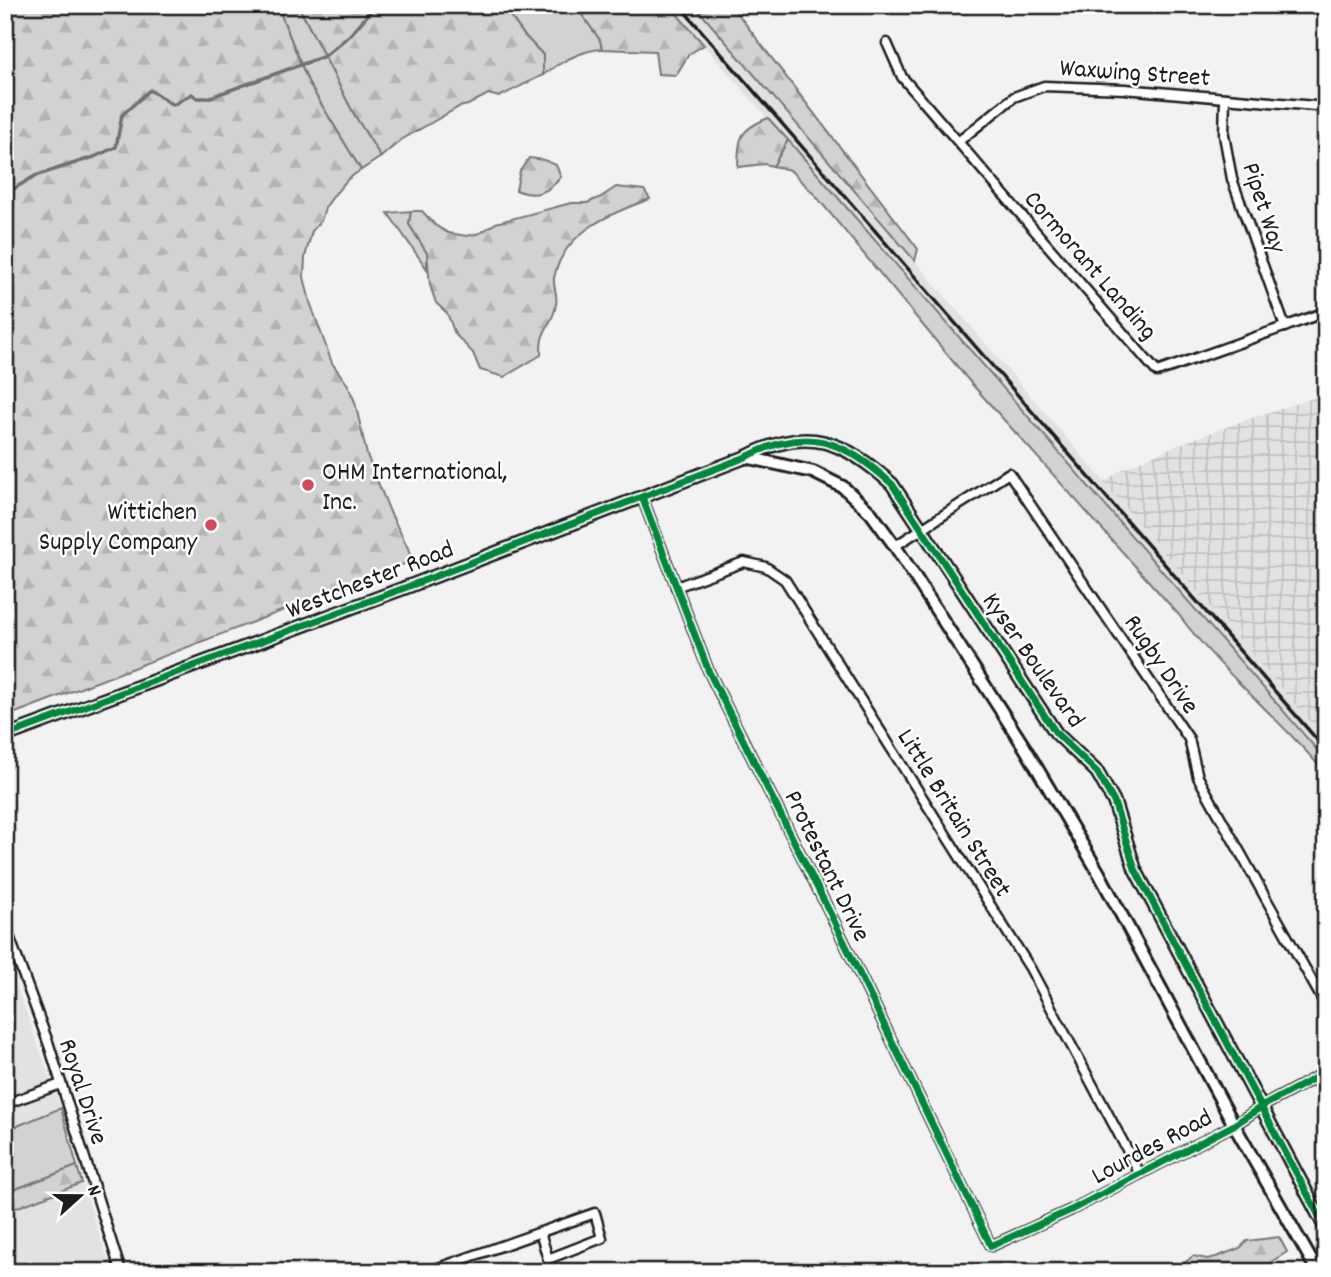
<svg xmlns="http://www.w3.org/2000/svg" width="1331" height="1277" font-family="Dekko,sans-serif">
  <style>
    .built { fill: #e2e2e2 }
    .industrial { fill: url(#industrial-grid) }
    .grass { fill: #d2d2d2; stroke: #777; stroke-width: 2 }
    .forest { fill: url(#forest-firs); stroke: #777; stroke-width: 2 }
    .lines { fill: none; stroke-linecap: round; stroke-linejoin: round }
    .stream { stroke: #707070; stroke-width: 3.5 }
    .minor-casing { stroke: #1c1c1c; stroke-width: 13 }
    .tertiary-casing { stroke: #1c1c1c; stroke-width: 16 }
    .minor { stroke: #fff; stroke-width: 8 }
    .tertiary { stroke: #fff; stroke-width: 10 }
    .rail { stroke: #1c1c1c; stroke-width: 3.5 }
    .cycleway-casing { stroke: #fff; stroke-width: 11 }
    .cycleway { stroke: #00873e; stroke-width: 7 }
    .poi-dot { fill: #d1495b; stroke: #fff; stroke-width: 2.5 }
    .labels { text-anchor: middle; stroke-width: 5; stroke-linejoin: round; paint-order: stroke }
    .street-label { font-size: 26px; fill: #1c1c1c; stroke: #fff }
    .poi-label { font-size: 26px; fill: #1c1c1c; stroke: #fff; text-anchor: start }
  </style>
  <defs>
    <pattern id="industrial-grid" width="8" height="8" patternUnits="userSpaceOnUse" patternTransform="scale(1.75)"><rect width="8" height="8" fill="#e2e2e2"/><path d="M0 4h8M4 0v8" fill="none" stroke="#c1c1c1"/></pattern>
    <pattern id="forest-firs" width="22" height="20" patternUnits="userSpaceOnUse" patternTransform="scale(1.75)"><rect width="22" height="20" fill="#d2d2d2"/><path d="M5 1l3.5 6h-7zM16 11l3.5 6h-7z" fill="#b4b4b4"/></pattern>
  </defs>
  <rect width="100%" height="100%" fill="#f2f2f2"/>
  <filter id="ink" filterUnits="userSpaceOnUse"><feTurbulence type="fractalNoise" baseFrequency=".0143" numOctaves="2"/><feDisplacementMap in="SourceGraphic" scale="14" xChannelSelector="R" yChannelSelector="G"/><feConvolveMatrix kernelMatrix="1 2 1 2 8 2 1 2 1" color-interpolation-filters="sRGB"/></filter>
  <g filter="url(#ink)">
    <g class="built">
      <path d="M669,5H694L749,68L1326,740V760Z"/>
      <path d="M5,954L61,1108L5,1131Z"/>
      <path d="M82,1183L112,1272H5V1212Z"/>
    </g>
    <path class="industrial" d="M1326,394V740L1104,483L1119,471L1167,449L1248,419Z"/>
    <g class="grass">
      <path d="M277,5H298L354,114L381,157L361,170L309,84Z"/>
      <path d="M503,5H575L600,40L602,49C582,50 559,63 543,75V55L524,35Z"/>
      <path d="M788,140L1326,760V774C1280,718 1222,673 1179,615L970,382L815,195L790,170L773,166Z"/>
      <path d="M411,211L409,224L427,253V269L388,213Z"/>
      <path d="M61,1108L77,1166L5,1193V1131Z"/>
    </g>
    <g class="forest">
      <path d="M5,5H277L309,84L361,170L348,179L334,195L325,208L321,221L312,231L305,257L304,277L310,302L332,363L348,385L355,402L367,455L390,512L408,548L412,561L5,717V77L12,74L5,50Z"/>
      <path d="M298,5H502L524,35L543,55V75L499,97L488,94L468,105L459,107L401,140L381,157L354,114Z"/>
      <path d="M575,5H669L704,45L689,54L676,75L658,74L655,51L602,49L600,40Z"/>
      <path d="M694,5H731L918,249L915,261Z"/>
      <path d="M768,118L788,140L773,166L764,164L738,167C739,137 739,130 768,118Z"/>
      <path d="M529,158L544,160L556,165L561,177C548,193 535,198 516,190L520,171Z"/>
      <path d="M616,187L644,190L650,199C611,213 563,232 554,278C553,287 558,295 556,304C555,318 545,327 542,339C541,344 541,350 541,355L504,377L480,370L473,353L455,334L447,313L436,303L430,285L427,253L409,224L411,211H422L435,225L448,233L467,236L480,233L496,223L571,203H587L601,197Z"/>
      <path d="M77,1166L82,1183L5,1212V1193Z"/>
      <path d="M1279,1237L1287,1252L1255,1272H1166L1182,1265L1193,1256L1207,1259L1216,1257L1240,1248L1247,1241Z"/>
    </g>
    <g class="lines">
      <path class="stream" d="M5,194L35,176L94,157L116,147L122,115L150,90L173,105L192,94L197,98H208L325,56L351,34L376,5"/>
      <g class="minor-casing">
        <g id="minor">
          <path d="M887,43L902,77L1157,372L1326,312"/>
          <path d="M1225,98L1224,135L1232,179L1285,327"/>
          <path d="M959,141L1014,97L1044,86L1125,89L1326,107"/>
          <path d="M642,497L709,672L832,917L991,1246L1071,1210L1234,1125L1261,1107L1326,1072"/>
          <path d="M895,546L1009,473L1189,739L1198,777L1326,1006"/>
          <path d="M676,587L744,562L766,567L785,580L1030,968L1140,1174"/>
          <path d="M5,925L49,1045L121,1272"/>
          <path d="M5,1104L61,1084"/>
          <path d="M427,1272L595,1213L602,1238L548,1259L540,1232"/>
        </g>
      </g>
      <g class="tertiary-casing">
        <g id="tertiary">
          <path d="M746,457L813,472L843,487L871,513L895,546L1025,748L1099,873L1234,1125L1318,1272"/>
          <path d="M5,736L407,587L746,457C807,425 843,440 892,484L1056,733L1097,772L1114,802L1135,869L1326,1229"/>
        </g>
      </g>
      <use href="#minor" class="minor"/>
      <use href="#tertiary" class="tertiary"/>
      <path class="rail" d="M679,5L1326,750"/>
      <g class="cycleway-casing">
        <g id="cycleway">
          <path d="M642,497L709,672L832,917L991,1246L1071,1210L1234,1125L1261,1107L1326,1072"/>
          <path d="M5,736L407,587L746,457C807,425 843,440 892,484L1056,733L1097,772L1114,802L1135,869L1326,1229"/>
        </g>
      </g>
      <use href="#cycleway" class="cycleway"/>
    </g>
  </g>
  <g class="poi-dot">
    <circle cx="308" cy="485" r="7"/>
    <circle cx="211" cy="525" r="7"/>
  </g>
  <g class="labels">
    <g class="street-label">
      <text transform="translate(1135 71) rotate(4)" y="9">Waxwing Street</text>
      <text transform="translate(1266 207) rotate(72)" y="9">Pipet Way</text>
      <text transform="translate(1092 264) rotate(49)" y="9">Cormorant Landing</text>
      <text transform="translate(369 578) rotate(-21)" y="9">Westchester Road</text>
      <text transform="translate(1035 659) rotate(55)" y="9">Kyser Boulevard</text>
      <text transform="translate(1163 663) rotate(56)" y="9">Rugby Drive</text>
      <text transform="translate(956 812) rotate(58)" y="9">Little Britain Street</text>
      <text transform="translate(829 865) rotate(64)" y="9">Protestant Drive</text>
      <text transform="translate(85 1091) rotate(72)" y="9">Royal Drive</text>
      <text transform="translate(1151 1145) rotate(-28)" y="9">Lourdes Road</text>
    </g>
    <g class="poi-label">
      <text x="322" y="479">OHM International,<tspan x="322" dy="30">Inc.</tspan></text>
      <text x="197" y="519" text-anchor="end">Wittichen<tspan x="197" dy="30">Supply Company</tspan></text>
    </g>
  </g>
  <rect width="1331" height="1277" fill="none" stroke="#fff" stroke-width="28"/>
  <rect x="14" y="14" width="1303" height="1249" fill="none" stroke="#1c1c1c" stroke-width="2.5" filter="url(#ink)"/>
  <g transform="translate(80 1196) rotate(69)" stroke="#ffffff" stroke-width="5" paint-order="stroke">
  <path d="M0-5L12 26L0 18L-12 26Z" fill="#1c1c1c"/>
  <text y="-10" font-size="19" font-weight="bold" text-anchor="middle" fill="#1c1c1c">N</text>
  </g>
</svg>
